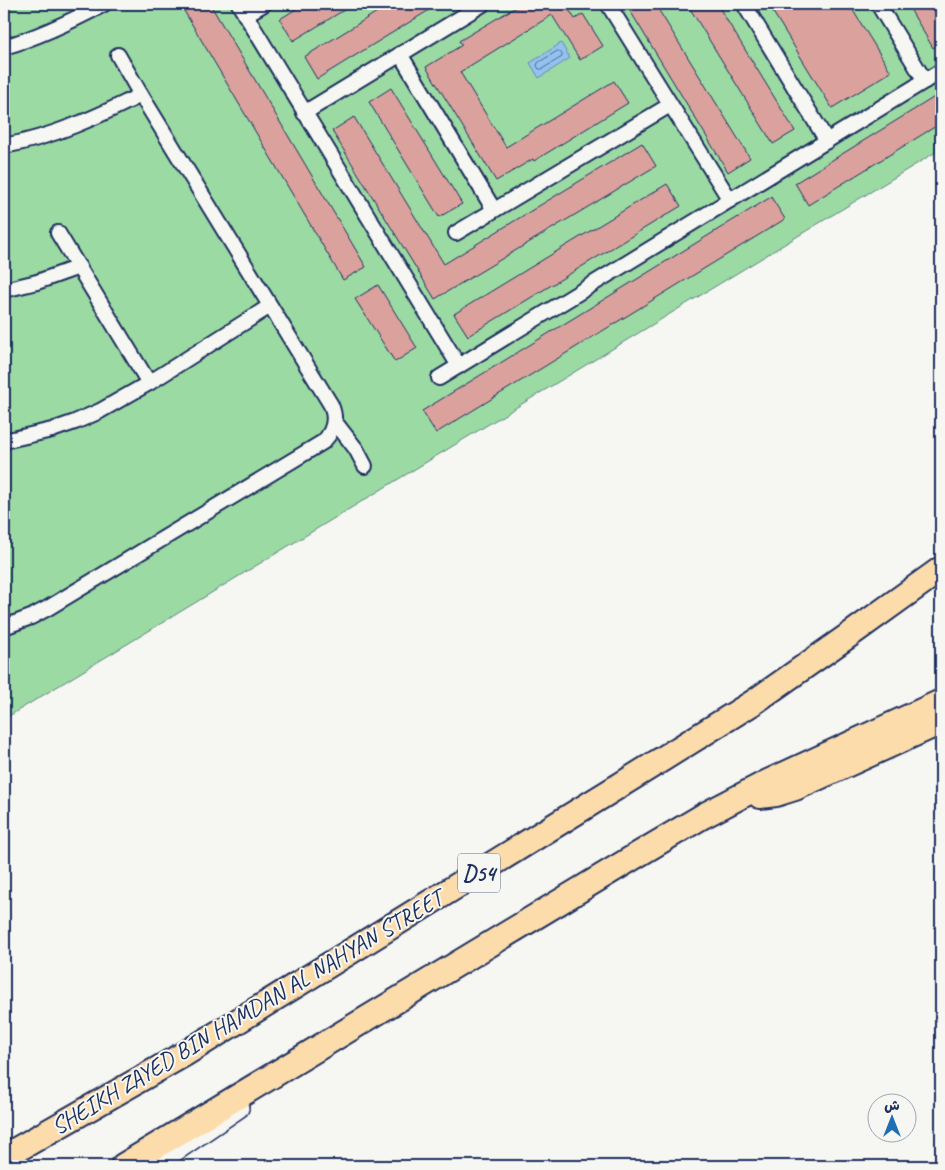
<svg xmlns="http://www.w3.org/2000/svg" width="945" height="1170" font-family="Caveat,'Playpen Sans Arabic',sans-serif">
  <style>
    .green { fill: #9cdaa3; stroke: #5c8480 }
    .water { fill: #94c2ee; stroke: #6487b4 }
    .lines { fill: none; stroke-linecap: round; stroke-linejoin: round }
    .shore { stroke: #4b6a98; stroke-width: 1 }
    .building { fill: #dba19d; stroke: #1b2f5e }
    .street-casing { stroke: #1b2f5e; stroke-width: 18 }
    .secondary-casing { stroke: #1b2f5e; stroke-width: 22 }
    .highway-casing { stroke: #1b2f5e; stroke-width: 28 }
    .street { stroke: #f6f6f2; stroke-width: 14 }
    .secondary { stroke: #f6f6f2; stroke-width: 19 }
    .highway { stroke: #fddcac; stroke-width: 24 }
    .labels { text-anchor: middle; stroke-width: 4; stroke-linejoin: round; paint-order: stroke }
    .shield { fill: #f6f6f2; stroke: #5d6b8a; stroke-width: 1 }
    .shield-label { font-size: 22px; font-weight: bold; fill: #1b2f5e }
    .street-label { font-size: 24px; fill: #1b2f5e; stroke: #f6f6f2 }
  </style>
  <rect width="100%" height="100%" fill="#f6f6f2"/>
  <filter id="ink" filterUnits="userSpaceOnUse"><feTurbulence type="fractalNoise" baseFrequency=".02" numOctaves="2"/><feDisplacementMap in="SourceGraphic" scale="10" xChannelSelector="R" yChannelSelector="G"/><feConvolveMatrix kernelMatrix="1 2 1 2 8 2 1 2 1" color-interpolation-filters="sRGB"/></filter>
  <g filter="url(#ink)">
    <path class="green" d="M4,4H941V149L4,719Z"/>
    <path class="water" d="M561,43L570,58L539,78L530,63Z"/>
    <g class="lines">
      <path class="shore" d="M558,51L560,52L562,54V57L542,69H539L537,66L538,63Z"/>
    </g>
    <g class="building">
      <path d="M180,4H210L366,267L343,280Z"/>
      <path d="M304,4H354L293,41L280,19Z"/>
      <path d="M390,4H439L317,79L304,57Z"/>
      <path d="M521,4H565L575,19L583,14L603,46L580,60L552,15L460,72L506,147L614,81L628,103L534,161L533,159L496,181L426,67L462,45L459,41Z"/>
      <path d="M626,4H655L750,158L728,172Z"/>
      <path d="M695,4H717L795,131L773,144L689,7Z"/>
      <path d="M768,4H849L891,72L832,108Z"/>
      <path d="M907,4H941V43L933,48Z"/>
      <path d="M391,88L462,204L439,217L369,102Z"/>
      <path d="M941,93V123L808,205L795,183Z"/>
      <path d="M354,117L444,264L642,143L656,166L435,299L332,131Z"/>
      <path d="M667,184L681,206L468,336L454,314Z"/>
      <path d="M771,197L785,219L436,433L422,411Z"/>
      <path d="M378,285L417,348L395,362L355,299Z"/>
    </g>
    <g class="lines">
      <g class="street-casing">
        <g id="street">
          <path d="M239,4L459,366"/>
          <path d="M608,4L730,200"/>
          <path d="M744,4L827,141"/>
          <path d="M878,4L925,81"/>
          <path d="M245,15L264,4"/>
          <path d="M4,47C39,37 72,21 104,4"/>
          <path d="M400,54L494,210"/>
          <path d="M304,113L483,4"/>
          <path d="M4,146C53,137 97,117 141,95"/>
          <path d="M58,233L149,383"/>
          <path d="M456,233L670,105"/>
          <path d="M4,290L37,282L79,267"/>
          <path d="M439,378L941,71"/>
          <path d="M335,422L356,449L365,466"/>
          <path d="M4,441L52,430L75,422L100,411L149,383L270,306"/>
          <path d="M4,627L31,617L48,608L323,442C334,431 337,419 331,405L141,95L118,55"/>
        </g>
      </g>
      <g class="secondary-casing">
        <path id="secondary" d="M154,1166L239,1108"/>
      </g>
      <g class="highway-casing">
        <g id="highway">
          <path d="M760,796L776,794L795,788L941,722"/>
          <path d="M4,1157L186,1053L656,763L754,702L848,636L941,569"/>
          <path d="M123,1166L639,854L703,816L768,782L941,702"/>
        </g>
      </g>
      <use href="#street" class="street"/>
      <use href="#secondary" class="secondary"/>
      <use href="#highway" class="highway"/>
    </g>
  </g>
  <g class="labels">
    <rect class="shield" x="458" y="853.5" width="42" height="39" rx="4"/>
    <g class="shield-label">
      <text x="479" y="881">D54</text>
    </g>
    <g class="street-label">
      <text transform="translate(247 1012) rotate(-31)" y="8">SHEIKH ZAYED BIN HAMDAN AL NAHYAN STREET</text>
    </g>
  </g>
  <rect width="945" height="1170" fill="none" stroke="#f6f6f2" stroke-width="20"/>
  <rect x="10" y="10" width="925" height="1150" fill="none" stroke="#1b2f5e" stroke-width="2" filter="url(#ink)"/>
  <g transform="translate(892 1118)"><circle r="24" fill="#f6f6f2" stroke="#9ea6b7"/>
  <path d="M0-4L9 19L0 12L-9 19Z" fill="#1f6fb2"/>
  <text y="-8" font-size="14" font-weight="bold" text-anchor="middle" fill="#1b2f5e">ش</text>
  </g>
</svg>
